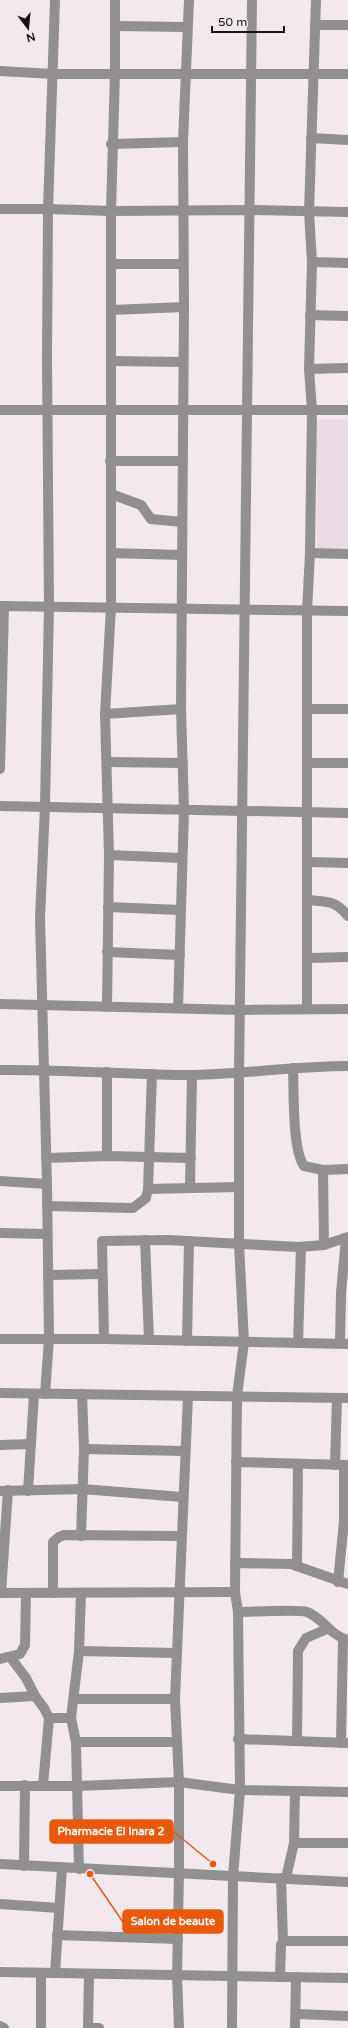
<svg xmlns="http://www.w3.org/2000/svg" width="348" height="2028" font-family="'Varela Round',sans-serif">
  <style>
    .built { fill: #eadbe5 }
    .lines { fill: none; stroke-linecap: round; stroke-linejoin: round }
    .minor { stroke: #928f91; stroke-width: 10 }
    .leader { fill: none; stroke: #e8590c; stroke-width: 1.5 }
    .callout-dot { fill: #e8590c; stroke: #f1e9ee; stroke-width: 1.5 }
    .callout { fill: #e8590c; stroke: #e8590c; stroke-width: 1.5 }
    .callout-label { font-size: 11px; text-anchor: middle; font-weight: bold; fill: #fff }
  </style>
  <rect width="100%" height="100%" fill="#f1e9ee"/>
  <rect class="built" x="317" y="419" width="31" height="130"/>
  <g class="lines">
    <g class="minor">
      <path d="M315,25H348"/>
      <path d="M115,26L187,27"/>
      <path d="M0,71L53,74H348"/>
      <path d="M311,138L348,140"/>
      <path d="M111,144L183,142"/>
      <path d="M0,209H48L111,211L249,210L348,212"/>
      <path d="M312,262L348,263"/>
      <path d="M111,264H183"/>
      <path d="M111,310L184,307"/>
      <path d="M310,315L348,316"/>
      <path d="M111,361L183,362"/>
      <path d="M309,369L348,368"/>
      <path d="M0,410H348"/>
      <path d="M110,461H182"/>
      <path d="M111,494L141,505L151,519L182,522"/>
      <path d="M111,553L182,555"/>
      <path d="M310,553L348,554"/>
      <path d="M0,606L348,611"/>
      <path d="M307,709H348"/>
      <path d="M105,714L181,709"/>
      <path d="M107,762L183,763"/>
      <path d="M307,763H348"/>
      <path d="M0,769L4,606"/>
      <path d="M0,806L348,813"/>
      <path d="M109,855L182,858"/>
      <path d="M308,862L348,863"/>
      <path d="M308,900C327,902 335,900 348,916"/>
      <path d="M108,907L180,910"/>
      <path d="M107,952L180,955"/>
      <path d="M308,958L348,957"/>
      <path d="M0,1004L240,1010L348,1009"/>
      <path d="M107,1007L109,855L105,714L111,607V211L115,73V0"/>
      <path d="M178,1008L184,810L181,709L184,307L183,142L189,0"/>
      <path d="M307,1009V611L310,553L312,410L309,369L312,262L309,212L316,0"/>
      <path d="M293,1068C294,1090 292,1149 304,1166L323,1170L348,1169"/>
      <path d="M0,1070C65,1069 129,1075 194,1075C245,1074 296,1066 348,1066"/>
      <path d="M107,1072V1156"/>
      <path d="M46,1158L107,1156L191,1158"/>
      <path d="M323,1170L324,1245"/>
      <path d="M0,1181L47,1184"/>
      <path d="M190,1187L192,1075"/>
      <path d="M148,1189L152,1074"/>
      <path d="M47,1206L133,1208L146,1198L148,1189L238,1187"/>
      <path d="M0,1233L47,1234"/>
      <path d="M145,1240L149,1340"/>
      <path d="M48,1275L102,1274"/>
      <path d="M0,1339H104L348,1344"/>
      <path d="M104,1339L102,1241L168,1240L298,1247L324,1245L348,1237"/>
      <path d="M187,1341L189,1241"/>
      <path d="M298,1343L301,1247"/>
      <path d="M340,1343L341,1293L346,1238"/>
      <path d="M0,1393L348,1398"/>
      <path d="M45,1394L49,1339L47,1184L40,918L45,806L49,606L47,358L48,209L55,0"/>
      <path d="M0,1445L31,1444"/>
      <path d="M84,1449L185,1451"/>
      <path d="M236,1462L348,1465"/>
      <path d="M335,1465L337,1398"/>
      <path d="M0,1491L82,1489L182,1497"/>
      <path d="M28,1491L34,1394"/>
      <path d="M81,1536L84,1449L82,1394"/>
      <path d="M235,1563L291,1564L348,1584"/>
      <path d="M297,1566L298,1464"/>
      <path d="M338,1582L344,1521V1465"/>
      <path d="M0,1593L235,1592"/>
      <path d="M1,1593L8,1490"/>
      <path d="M53,1593V1542L59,1537L64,1535L181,1536"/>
      <path d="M238,1612C250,1612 299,1609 307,1612C323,1618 331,1636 348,1640"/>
      <path d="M79,1651L176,1653"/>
      <path d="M11,1658L26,1678L35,1696L44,1708L49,1718L43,1785"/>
      <path d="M0,1659L20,1654L25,1645L26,1593"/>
      <path d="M0,1698L35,1696"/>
      <path d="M74,1699H175"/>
      <path d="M49,1718H71"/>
      <path d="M238,1739L348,1743"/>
      <path d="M297,1741L298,1651L306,1638L327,1629"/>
      <path d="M76,1742H176"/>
      <path d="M341,1743L343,1639"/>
      <path d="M0,1786H77L179,1782L240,1790L348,1792"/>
      <path d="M79,1835L149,1836L179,1834"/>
      <path d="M294,1843H348"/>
      <path d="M0,1864L348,1882"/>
      <path d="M24,1866L25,1785"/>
      <path d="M79,1869L76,1742L71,1718L79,1651L81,1593"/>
      <path d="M281,1878L283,1941"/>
      <path d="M286,1878L294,1843L295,1791"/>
      <path d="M0,1904L59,1908"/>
      <path d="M57,1935L178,1939"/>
      <path d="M0,1972L348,1978"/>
      <path d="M55,1973L62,1868"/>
      <path d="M280,1977L281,1945L283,1941H348"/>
      <path d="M296,2014L348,2016"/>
      <path d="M0,2026L4,2028"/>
      <path d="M41,2028V1973"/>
      <path d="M88,2028L89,1974"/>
      <path d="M88,2028H99"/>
      <path d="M179,2028L177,1976L179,1873V1782L175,1699L188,1396"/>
      <path d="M232,2028L233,1876L240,1790L238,1612L235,1592L237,1396L244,1342L239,1244V1074L252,0"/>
      <path d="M295,2028L296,1977"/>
    </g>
  </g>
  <path class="leader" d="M213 1864L173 1831M90 1874L123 1922"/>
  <g class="callout-dot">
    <circle cx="213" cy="1864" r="4"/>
    <circle cx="90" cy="1874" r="4"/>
  </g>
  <g class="callout">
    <rect x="50" y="1820" width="123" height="23" rx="4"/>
    <rect x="123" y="1910" width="100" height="23" rx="4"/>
  </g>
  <g class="callout-label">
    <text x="111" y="1835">Pharmacie El Inara 2</text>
    <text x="173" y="1925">Salon de beaute</text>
  </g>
  <g transform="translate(28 28) rotate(164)" stroke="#f1e9ee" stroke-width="3" paint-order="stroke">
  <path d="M0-3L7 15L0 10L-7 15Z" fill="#151214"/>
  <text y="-6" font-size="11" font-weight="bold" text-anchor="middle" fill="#151214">N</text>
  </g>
  <path d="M212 26v6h72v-6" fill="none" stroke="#151214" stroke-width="2"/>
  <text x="218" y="26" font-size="12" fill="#151214" stroke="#f1e9ee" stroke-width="3" paint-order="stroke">50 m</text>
</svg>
